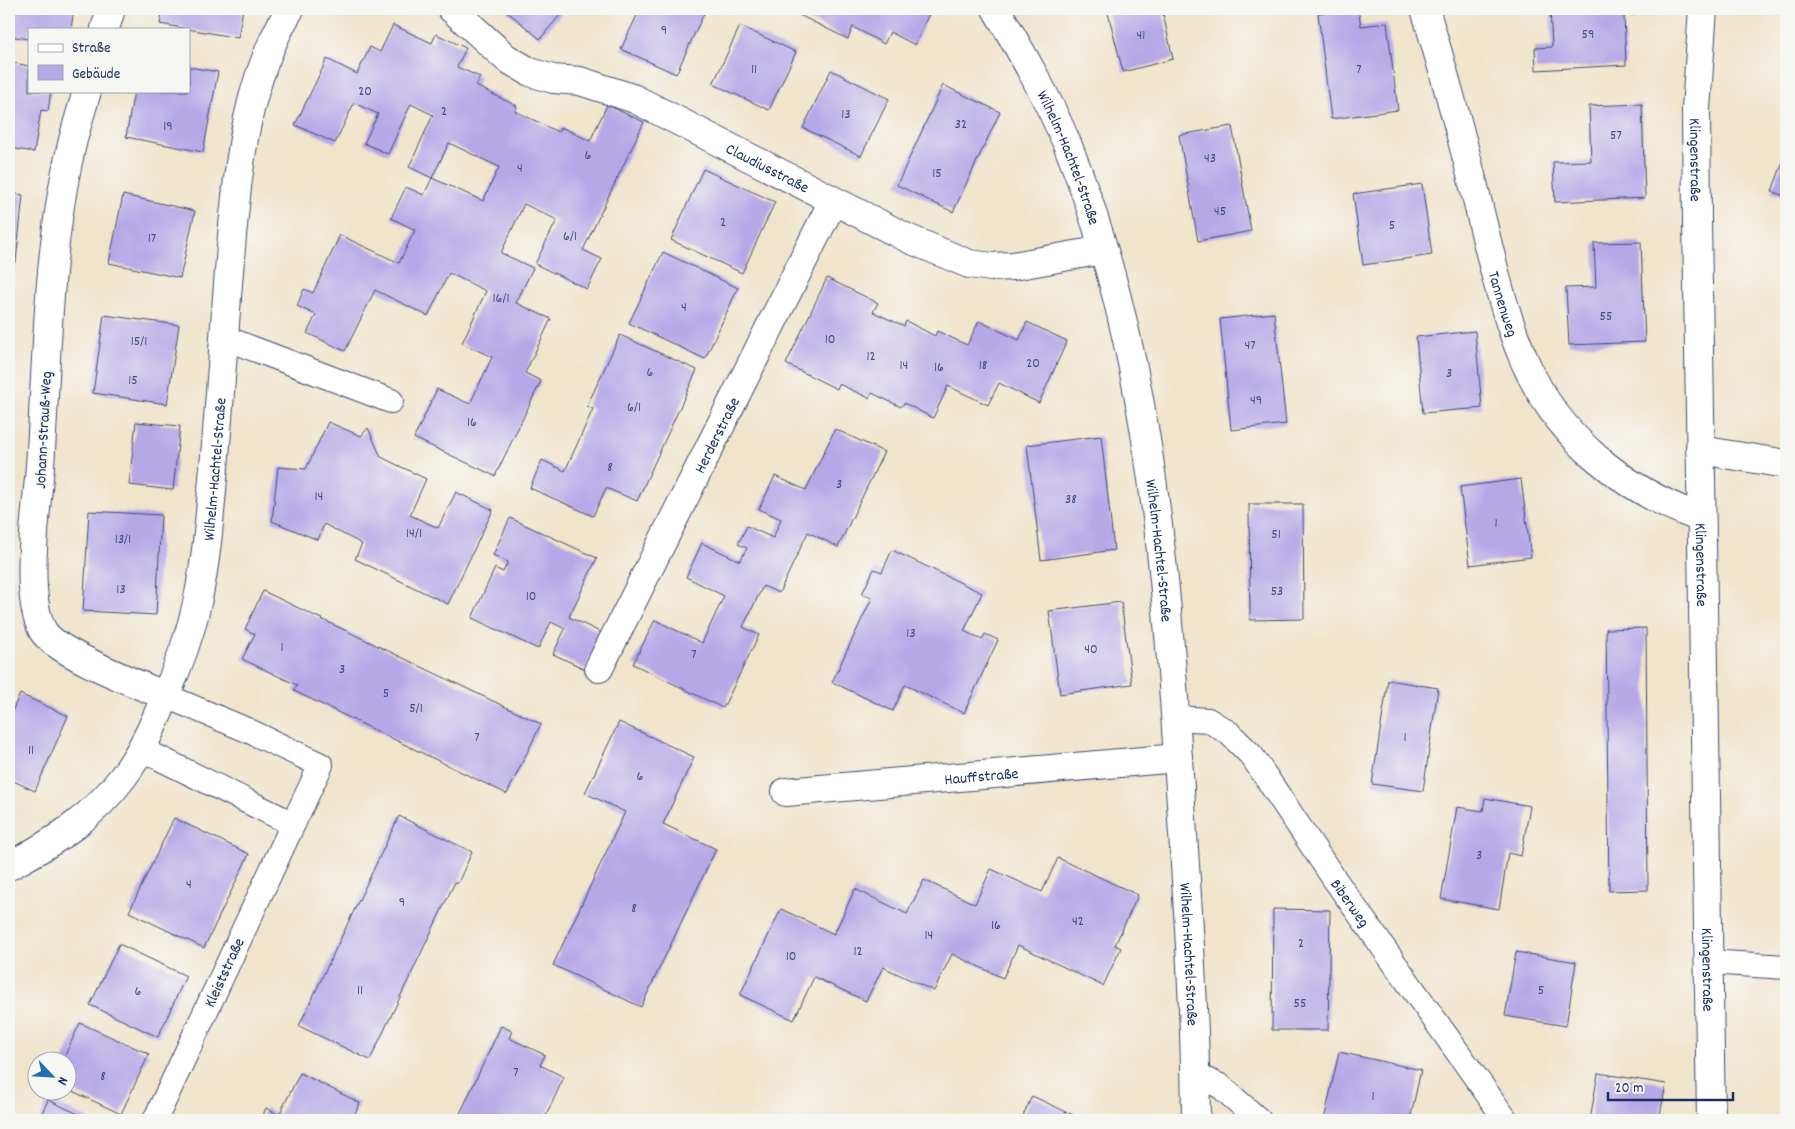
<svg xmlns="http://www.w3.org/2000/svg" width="1795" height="1129" font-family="Dekko,sans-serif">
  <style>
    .building { fill: #b6a8e7 }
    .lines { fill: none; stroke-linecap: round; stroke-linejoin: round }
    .service-casing { stroke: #3b4a6e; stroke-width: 26 }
    .minor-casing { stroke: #3b4a6e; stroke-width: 30 }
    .service { stroke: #fff; stroke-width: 24 }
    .minor { stroke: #fff; stroke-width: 28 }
    .labels { text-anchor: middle; stroke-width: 4; stroke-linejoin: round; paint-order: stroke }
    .number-label { font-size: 14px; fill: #424d80 }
    .street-label { font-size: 16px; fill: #1b2f5e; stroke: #f6f6f2 }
  </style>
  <rect width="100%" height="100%" fill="#f6f6f2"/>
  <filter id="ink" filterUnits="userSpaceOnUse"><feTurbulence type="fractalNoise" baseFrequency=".02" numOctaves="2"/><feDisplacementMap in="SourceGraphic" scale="10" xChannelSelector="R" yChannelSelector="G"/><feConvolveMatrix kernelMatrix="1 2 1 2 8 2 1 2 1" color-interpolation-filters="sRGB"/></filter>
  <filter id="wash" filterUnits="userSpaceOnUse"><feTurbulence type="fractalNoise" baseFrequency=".0096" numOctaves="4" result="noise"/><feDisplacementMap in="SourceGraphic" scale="20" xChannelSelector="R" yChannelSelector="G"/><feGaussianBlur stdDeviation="1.12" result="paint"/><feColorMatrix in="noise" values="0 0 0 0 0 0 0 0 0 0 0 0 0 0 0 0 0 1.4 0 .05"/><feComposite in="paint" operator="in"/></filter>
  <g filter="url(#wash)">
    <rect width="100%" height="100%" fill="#f0e4cb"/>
    <g id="blocks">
      <g class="building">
        <path d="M9,9H74L71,29H29V39L9,36Z"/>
        <path d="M163,9H243L238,38L160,24Z"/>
        <path d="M504,9H565L540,39Z"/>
        <path d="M640,9H706L676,74L621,49Z"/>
        <path d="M787,9H931L915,45L890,32L884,44L853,27L848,39Z"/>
        <path d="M1107,9H1162L1173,59L1123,72Z"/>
        <path d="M1358,9L1361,26L1387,23L1398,110L1331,119L1318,13Z"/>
        <path d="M1550,9H1634V15L1624,16L1626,65L1536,70L1535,48L1552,47Z"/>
        <path d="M393,25L432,43L436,34L466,48L457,67L480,77L476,86L517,106L515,111L558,132L561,127L590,141L607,105L644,122L583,250L602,259L587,289L535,264L557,220L524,204L501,253L533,268L516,303L551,319L525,373L541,381L495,476L414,438L437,389L470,404L492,357L462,343L486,291L449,273L428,316L375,290L345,351L307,333L316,315L297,306L304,289L313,293L340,235L399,263L415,230L391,218L406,187L424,195L432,178L483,201L499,167L449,143L432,178L409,167L433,115L411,104L388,154L364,143L378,114L354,103L335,143L295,125L327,59L357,74L370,47L380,52Z"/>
        <path d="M740,26L796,52L769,110L713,84Z"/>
        <path d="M9,62L29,66V91H51L48,111L41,110L34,152L9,148Z"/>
        <path d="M189,67L218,72L203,152L126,137L134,91H189Z"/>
        <path d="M831,70L889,99L861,156L803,128Z"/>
        <path d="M943,85L1000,112L953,212L897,185Z"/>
        <path d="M1642,104L1645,198L1555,202L1553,162L1591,161L1589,106Z"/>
        <path d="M1232,126L1251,231L1198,241L1179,135Z"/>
        <path d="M1786,154V197L1772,191Z"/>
        <path d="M703,169L775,202L742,273L671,240Z"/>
        <path d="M1422,184L1432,255L1363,265L1353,194Z"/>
        <path d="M9,193L23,195L16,262L9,261Z"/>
        <path d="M123,195L195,211L180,278L109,263Z"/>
        <path d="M1641,242L1645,342L1569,345L1566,288L1596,287L1594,243Z"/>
        <path d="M663,252L738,288L705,359L629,323Z"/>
        <path d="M827,278L878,303L873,312L904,326L906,321L935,336L937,331L967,345L979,321L1019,340L1027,322L1067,341L1039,403L999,383L988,405L948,386L933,418L904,403L901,407L872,393L869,398L839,384L837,389L786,364Z"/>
        <path d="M1274,313L1286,424L1231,430L1220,319Z"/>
        <path d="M104,315L179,325L167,404L93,393Z"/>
        <path d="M1475,331L1482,408L1423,413L1416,337Z"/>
        <path d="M620,335L697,370L637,501L606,488L593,516L530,488L542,460L565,471L593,409L587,406Z"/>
        <path d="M1786,404V425L1781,423Z"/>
        <path d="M136,422L180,426L173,490L129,485Z"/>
        <path d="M328,422L361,436L368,428L381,457L426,479L410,515L438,528L456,492L493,510L448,604L355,559L362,544L324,524L318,540L272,521L278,467L306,469Z"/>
        <path d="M835,429L884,452L838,547L808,532L779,593L763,586L743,627L759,635L723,708L633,664L655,620L702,643L724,596L686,577L702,543L740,561L747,548L738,544L747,526L773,538L781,519L759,509L775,476L806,490Z"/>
        <path d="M1101,436L1114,550L1041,560L1027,445Z"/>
        <path d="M1521,479L1531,557L1470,565L1460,487Z"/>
        <path d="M1249,504H1303L1304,619L1250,620Z"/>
        <path d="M89,511L161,515L156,615L83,611Z"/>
        <path d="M510,518L597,558L569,617L602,633L585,669L553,654L565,629L551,622L538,649L472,618L495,568L503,572L508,562L493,555Z"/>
        <path d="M892,550L982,593L964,631L982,640L985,634L998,640L964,713L905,685L893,711L832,682L872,598L862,594L874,569L882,572Z"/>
        <path d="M263,591L541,724L507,794L294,691L297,685L242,659L255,634L245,629Z"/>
        <path d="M1121,602L1132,684L1060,694L1049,611Z"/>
        <path d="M1646,628L1648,890L1609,891L1606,629Z"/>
        <path d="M1388,680L1438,688L1423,791L1372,784Z"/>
        <path d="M20,694L68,716L35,791L9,779V718Z"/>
        <path d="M619,722L694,757L663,824L716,849L641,1007L553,965L625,812L585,793Z"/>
        <path d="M1485,798L1530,806L1521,856L1508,853L1499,909L1441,899L1457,807L1483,811Z"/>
        <path d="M399,816L472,852L458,883L455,882L370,1060L299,1026Z"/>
        <path d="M174,818L249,854L204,948L129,912Z"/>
        <path d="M1058,858L1138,895L1115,945L1121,948L1103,986L1018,945L1003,978L952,954L934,991L883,967L866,1001L814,977L794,1020L740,995L781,909L834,934L855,889L907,914L924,880L975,904L991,869L1042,892Z"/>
        <path d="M1273,909L1330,910L1328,1030H1272Z"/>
        <path d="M119,944L186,976L158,1037L90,1005Z"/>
        <path d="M1516,952L1576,962L1566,1026L1505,1016Z"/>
        <path d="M80,1023L149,1054L121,1114L68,1089V1062H62Z"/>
        <path d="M501,1026L512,1031L509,1038L545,1055L540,1065L564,1077L544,1120H457Z"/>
        <path d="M1339,1052L1421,1070L1410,1120H1324Z"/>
        <path d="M300,1073L360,1103L352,1120H261L266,1108L279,1115Z"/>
        <path d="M1598,1073L1666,1084L1659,1120H1590Z"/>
        <path d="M1032,1096L1084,1120H1021Z"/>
        <path d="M48,1100L91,1120H39Z"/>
      </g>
    </g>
  </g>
  <g filter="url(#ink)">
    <use href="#blocks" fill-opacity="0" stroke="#3b4a6e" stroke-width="1"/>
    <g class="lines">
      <g class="service-casing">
        <g id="service">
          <path d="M225,338L391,401"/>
          <path d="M166,696L247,730L321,765L293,824"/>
          <path id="s1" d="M1176,718L1208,720L1229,733L1252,756L1333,877L1506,1120"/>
          <path d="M141,749L293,824L155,1120"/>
          <path d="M1708,962L1786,967"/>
          <path d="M1195,1075L1220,1086L1259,1120"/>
        </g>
      </g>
      <g class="minor-casing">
        <g id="minor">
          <path id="s2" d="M452,9L506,58L530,72L553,79L580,81L635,99L907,238L969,264L992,267L1013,266L1103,250"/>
          <path id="s3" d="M996,9C1022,53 1048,98 1068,146C1146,340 1165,553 1178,759C1186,880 1195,1000 1196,1120"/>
          <path id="s4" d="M1425,9C1443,69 1460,130 1475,191C1489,248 1501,308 1525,362C1558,438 1624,490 1701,518"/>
          <path id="s5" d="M1703,9L1696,109L1697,221L1711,1120"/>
          <path d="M105,29L111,9"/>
          <path d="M87,91C81,112 74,133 70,153C47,253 47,364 40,466C37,508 23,595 43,631C56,653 140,685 166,696"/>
          <path d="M1700,450L1786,464"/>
          <path id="s6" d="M599,668L833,201"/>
          <path id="s7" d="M786,792L1178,758"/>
          <path id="s8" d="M9,866C53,843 93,817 123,777C141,753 154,725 165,697C178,667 190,636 197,603C207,559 210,512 214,467C221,390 225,313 232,236C240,154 247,81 290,9"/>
        </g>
      </g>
      <use href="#service" class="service"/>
      <use href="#minor" class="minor"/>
    </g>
  </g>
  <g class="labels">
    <g class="number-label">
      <text x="664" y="34">9</text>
      <text x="1588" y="38">59</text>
      <text x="1141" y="39">41</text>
      <text x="754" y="73">11</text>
      <text x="1359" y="73">7</text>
      <text x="365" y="95">20</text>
      <text x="444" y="115">2</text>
      <text x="846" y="118">13</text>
      <text x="961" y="128">32</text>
      <text x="168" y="130">19</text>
      <text x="1616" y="139">57</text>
      <text x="588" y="159">6</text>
      <text x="1210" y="162">43</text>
      <text x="520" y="172">4</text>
      <text x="937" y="177">15</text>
      <text x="1220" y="215">45</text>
      <text x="723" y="226">2</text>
      <text x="1392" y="229">5</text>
      <text x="570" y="240">6/1</text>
      <text x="152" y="242">17</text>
      <text x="501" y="302">16/1</text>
      <text x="684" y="311">4</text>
      <text x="1606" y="320">55</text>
      <text x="830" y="343">10</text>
      <text x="139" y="345">15/1</text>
      <text x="1250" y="349">47</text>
      <text x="871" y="360">12</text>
      <text x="1033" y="367">20</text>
      <text x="904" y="369">14</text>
      <text x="983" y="369">18</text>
      <text x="939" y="371">16</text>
      <text x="650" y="376">6</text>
      <text x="1449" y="377">3</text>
      <text x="133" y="384">15</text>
      <text x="1256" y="404">49</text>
      <text x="634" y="411">6/1</text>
      <text x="472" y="426">16</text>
      <text x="610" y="471">8</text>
      <text x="839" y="488">3</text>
      <text x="319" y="500">14</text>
      <text x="1071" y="503">38</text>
      <text x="1496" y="527">1</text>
      <text x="414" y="537">14/1</text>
      <text x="1276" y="538">51</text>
      <text x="123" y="543">13/1</text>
      <text x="121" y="593">13</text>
      <text x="1277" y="595">53</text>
      <text x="531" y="600">10</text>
      <text x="911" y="637">13</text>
      <text x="282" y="651">1</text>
      <text x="1091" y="653">40</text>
      <text x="694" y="658">7</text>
      <text x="342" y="673">3</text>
      <text x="386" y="697">5</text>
      <text x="416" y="712">5/1</text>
      <text x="477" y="741">7</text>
      <text x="1405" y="741">1</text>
      <text x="31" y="754">11</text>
      <text x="640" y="780">6</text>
      <text x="1479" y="859">3</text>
      <text x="189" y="888">4</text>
      <text x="402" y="906">9</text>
      <text x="634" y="912">8</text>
      <text x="1078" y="925">42</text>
      <text x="996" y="929">16</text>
      <text x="929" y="939">14</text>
      <text x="1301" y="947">2</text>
      <text x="858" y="955">12</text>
      <text x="791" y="960">10</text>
      <text x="360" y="994">11</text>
      <text x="1541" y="994">5</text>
      <text x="138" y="995">6</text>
      <text x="1300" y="1007">55</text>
      <text x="516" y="1076">7</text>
      <text x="103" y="1080">8</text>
      <text x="1373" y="1100">1</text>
    </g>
    <g class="street-label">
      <text dy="6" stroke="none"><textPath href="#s3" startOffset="166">Wilhelm-Hachtel-Straße</textPath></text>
      <text dy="6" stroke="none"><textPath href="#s5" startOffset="151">Klingenstraße</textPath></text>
      <text dy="6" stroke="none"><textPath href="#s2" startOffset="359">Claudiusstraße</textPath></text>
      <text dy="6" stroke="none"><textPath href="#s4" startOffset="305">Tannenweg</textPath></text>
      <text transform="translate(42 430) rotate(-87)" y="6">Johann-Strauß-Weg</text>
      <text dy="6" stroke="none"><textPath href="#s6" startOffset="261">Herderstraße</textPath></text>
      <text dy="6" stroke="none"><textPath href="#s8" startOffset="471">Wilhelm-Hachtel-Straße</textPath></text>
      <text dy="6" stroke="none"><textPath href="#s3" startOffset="571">Wilhelm-Hachtel-Straße</textPath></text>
      <text dy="6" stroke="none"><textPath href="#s5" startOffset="556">Klingenstraße</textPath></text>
      <text dy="6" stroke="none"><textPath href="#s7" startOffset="196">Hauffstraße</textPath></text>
      <text dy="6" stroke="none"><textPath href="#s1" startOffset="266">Biberweg</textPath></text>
      <text dy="6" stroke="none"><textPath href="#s3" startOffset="976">Wilhelm-Hachtel-Straße</textPath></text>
      <text dy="6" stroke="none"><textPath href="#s5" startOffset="961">Klingenstraße</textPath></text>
      <text transform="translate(223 972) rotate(-65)" y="6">Kleiststraße</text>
    </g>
  </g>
  <rect width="1795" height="1129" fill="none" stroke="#f6f6f2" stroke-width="30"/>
  <rect x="28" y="28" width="162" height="65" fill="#f6f6f2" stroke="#9ea6b7"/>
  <rect x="38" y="44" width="25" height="8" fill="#ffffff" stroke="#9ea6b7"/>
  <text x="72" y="52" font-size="15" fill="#1b2f5e">Straße</text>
  <rect x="38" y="65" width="25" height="15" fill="#b6a8e7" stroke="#9ea6b7"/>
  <text x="72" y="78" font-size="15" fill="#1b2f5e">Gebäude</text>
  <g transform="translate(52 1076) rotate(115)"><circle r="24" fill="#f6f6f2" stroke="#9ea6b7"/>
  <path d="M0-4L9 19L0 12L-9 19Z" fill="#1f6fb2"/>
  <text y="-8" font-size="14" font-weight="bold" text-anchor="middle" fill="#1b2f5e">N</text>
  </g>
  <path d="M1608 1092v8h125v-8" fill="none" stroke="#1b2f5e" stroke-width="2.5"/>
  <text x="1615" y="1092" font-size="15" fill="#1b2f5e" stroke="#f6f6f2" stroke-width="4" paint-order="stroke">20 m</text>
</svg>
